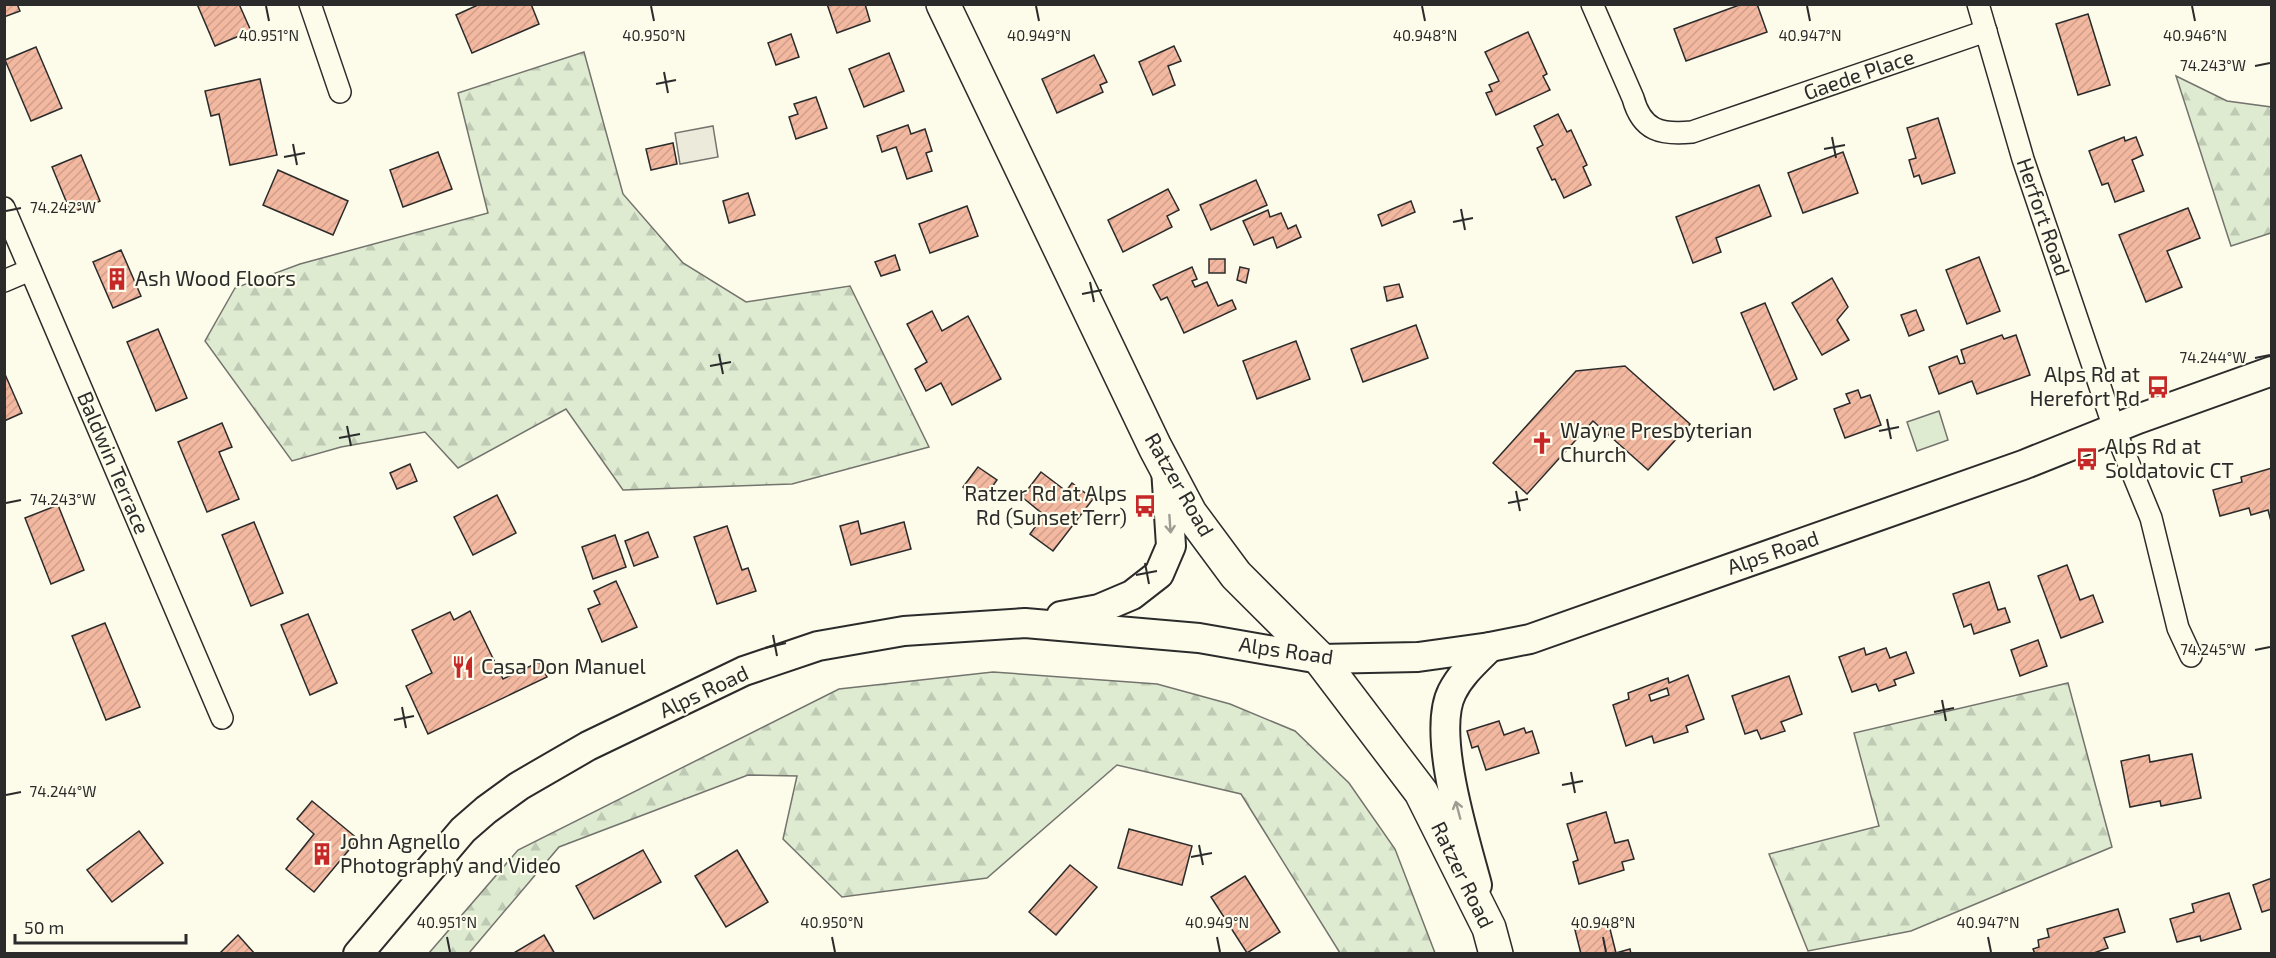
<svg xmlns="http://www.w3.org/2000/svg" width="2276" height="958" font-family="'Exo 2',sans-serif">
  <style>
    .green { fill: #deebd1; stroke: #74746e; stroke-width: 1.5 }
    .forest { fill: url(#forest-firs); stroke: #74746e; stroke-width: 1.5 }
    .parking { fill: #eceadb; stroke: #74746e; stroke-width: 1.5 }
    .building { fill: url(#building-hatch); stroke: #2b2b2b; stroke-width: 1.5; fill-rule: evenodd }
    .lines { fill: none; stroke-linecap: round; stroke-linejoin: round }
    .street-casing { stroke: #2b2b2b; stroke-width: 24 }
    .secondary-casing { stroke: #2b2b2b; stroke-width: 32 }
    .primary-casing { stroke: #2b2b2b; stroke-width: 36 }
    .street { stroke: #fdfbea; stroke-width: 21 }
    .secondary { stroke: #fdfbea; stroke-width: 28 }
    .primary { stroke: #fdfbea; stroke-width: 33 }
    .oneway { stroke: #9e9d94 }
    .ticks { fill: none; stroke: #2b2b2b; stroke-width: 2 }
    .labels { text-anchor: middle; stroke-width: 4.5; stroke-linejoin: round; paint-order: stroke }
    .street-label { font-size: 21px; fill: #2b2b2b; stroke: #fdfbea }
    .poi-label { font-size: 21px; fill: #2b2b2b; stroke: #fdfbea; text-anchor: start }
    .ticks-label { font-size: 15px; text-anchor: middle; fill: #2b2b2b; stroke: #fdfbea; stroke-width: 4.5; stroke-linejoin: round; paint-order: stroke }
  </style>
  <defs>
    <pattern id="forest-firs" width="22" height="20" patternUnits="userSpaceOnUse" patternTransform="scale(1.5)"><rect width="22" height="20" fill="#deebd1"/><path d="M5 1l3.5 6h-7zM16 11l3.5 6h-7z" fill="#bfcab4"/></pattern>
    <pattern id="building-hatch" width="6" height="6" patternUnits="userSpaceOnUse" patternTransform="scale(1.5)"><rect width="6" height="6" fill="#f2b8a0"/><path d="M-1 1l2-2M0 6l6-6M5 7l2-2" fill="none" stroke="#d09e8a"/></pattern>
  </defs>
  <rect width="100%" height="100%" fill="#fdfbea"/>
  <path class="green" d="M1939,411L1948,440L1917,451L1907,422Z"/>
  <g class="forest">
    <path d="M584,52L623,194L683,263L746,302L850,286L929,447L792,484L623,490L566,409L458,468L425,432L341,447L292,461L205,341L235,288L300,264L488,213L458,93Z"/>
    <path d="M2176,76L2227,101L2271,107V233L2231,246Z"/>
    <path d="M993,672L1157,684L1230,704L1295,731L1349,783L1395,849L1435,953H1340L1241,794L1117,765L987,878L842,897L783,839L797,776L748,775L559,847L469,953H429L518,850L839,689Z"/>
    <path d="M2068,683L2112,847L1911,931L1808,951L1769,854L1879,826L1854,733Z"/>
  </g>
  <path class="parking" d="M713,126L718,157L680,164L675,133Z"/>
  <g class="building">
    <path d="M4,4H17L20,11L4,17Z"/>
    <path d="M197,4H239L251,31L215,46Z"/>
    <path d="M480,4H531L539,24L472,53L456,15Z"/>
    <path d="M827,4H865L870,21L837,33Z"/>
    <path d="M1742,4H1757L1767,32L1686,61L1674,29Z"/>
    <path d="M2088,14L2110,85L2078,95L2056,24Z"/>
    <path d="M1528,32L1547,74L1543,76L1550,90L1496,115L1486,93L1492,91L1489,85L1499,81L1485,52Z"/>
    <path d="M791,34L799,57L776,65L768,43Z"/>
    <path d="M1174,46L1181,61L1168,66L1175,85L1153,95L1139,62Z"/>
    <path d="M36,47L62,108L31,121L5,60Z"/>
    <path d="M889,53L904,91L864,107L849,69Z"/>
    <path d="M1094,55L1107,82L1100,85L1103,92L1057,113L1042,79Z"/>
    <path d="M260,79L277,155L230,165L219,114L211,116L205,91Z"/>
    <path d="M816,97L827,128L796,139L789,117L798,114L794,104Z"/>
    <path d="M1558,114L1567,132L1571,130L1587,165L1583,167L1591,185L1564,198L1555,179L1552,180L1537,148L1543,145L1534,126Z"/>
    <path d="M1938,118L1955,173L1922,184L1919,175L1914,177L1909,160L1916,158L1907,128Z"/>
    <path d="M908,125L911,134L925,129L932,151L926,153L932,171L907,179L896,147L882,152L877,136Z"/>
    <path d="M2124,137L2125,141L2136,137L2143,155L2132,160L2144,191L2115,202L2108,183L2102,185L2089,151Z"/>
    <path d="M673,143L677,164L651,170L646,149Z"/>
    <path d="M438,152L452,189L403,207L390,170Z"/>
    <path d="M1843,152L1858,193L1803,213L1788,173Z"/>
    <path d="M81,155L100,201L71,213L52,167Z"/>
    <path d="M278,170L348,201L333,235L263,205Z"/>
    <path d="M1256,180L1267,205L1211,230L1200,205Z"/>
    <path d="M1759,185L1771,216L1716,238L1721,252L1693,263L1676,217Z"/>
    <path d="M1168,189L1179,210L1167,216L1172,227L1123,252L1108,220Z"/>
    <path d="M748,193L755,215L729,223L723,201Z"/>
    <path d="M1411,201L1415,212L1382,226L1378,215Z"/>
    <path d="M967,206L978,236L930,253L919,224Z"/>
    <path d="M2188,208L2200,238L2167,251L2182,287L2146,302L2119,235Z"/>
    <path d="M1268,210L1270,217L1281,213L1288,229L1296,225L1301,237L1277,248L1273,237L1254,245L1243,221Z"/>
    <path d="M121,250L141,296L113,308L93,262Z"/>
    <path d="M895,255L900,270L881,276L875,262Z"/>
    <path d="M1979,257L2000,311L1967,324L1946,270Z"/>
    <rect x="1209" y="259" width="16" height="14"/>
    <path d="M1192,267L1197,279L1192,281L1195,287L1207,282L1218,306L1232,300L1236,309L1184,333L1167,297L1161,300L1153,285Z"/>
    <path d="M1240,267L1249,269L1246,283L1237,280Z"/>
    <path d="M1832,278L1848,307L1837,320L1849,340L1822,355L1792,303Z"/>
    <path d="M1399,284L1403,297L1387,301L1384,287Z"/>
    <path d="M1765,303L1797,379L1774,390L1741,313Z"/>
    <path d="M1916,310L1924,330L1909,336L1901,315Z"/>
    <path d="M932,311L942,331L968,316L1001,379L952,405L941,383L926,391L915,369L927,362L907,324Z"/>
    <path d="M1416,325L1428,358L1363,382L1351,349Z"/>
    <path d="M158,329L187,398L156,411L127,342Z"/>
    <path d="M2002,335L2004,339L2016,335L2030,375L1977,394L1972,381L1939,394L1929,367L1957,356L1960,364L1965,363L1961,350Z"/>
    <path d="M1296,341L1310,379L1257,399L1243,361Z"/>
    <path d="M1625,366L1690,424L1648,470L1593,421L1527,494L1493,463L1576,371Z"/>
    <path d="M4,372L22,413L4,421Z"/>
    <path d="M1858,390L1861,398L1870,395L1881,425L1845,438L1834,409L1850,403L1846,394Z"/>
    <path d="M222,423L232,447L219,452L239,499L207,512L178,442Z"/>
    <path d="M410,464L417,481L397,489L390,473Z"/>
    <path d="M978,467L997,480L982,501L963,487Z"/>
    <path d="M2272,468V525L2268,510L2251,515L2249,508L2220,516L2213,490L2242,482L2241,477Z"/>
    <path d="M1041,472L1066,491L1072,483L1093,499L1053,551L1030,534L1044,515L1022,497Z"/>
    <path d="M497,495L516,533L473,555L454,517Z"/>
    <path d="M58,505L84,570L51,584L25,518Z"/>
    <path d="M858,521L861,534L904,522L911,549L851,565L840,526Z"/>
    <path d="M254,522L283,593L251,606L222,535Z"/>
    <path d="M727,526L742,570L748,568L756,591L717,604L694,537Z"/>
    <path d="M648,532L658,557L634,566L625,541Z"/>
    <path d="M615,535L626,567L593,579L582,547Z"/>
    <path d="M2067,565L2080,600L2093,595L2103,622L2061,638L2038,576Z"/>
    <path d="M616,581L637,627L602,642L588,609L600,604L594,591Z"/>
    <path d="M1989,582L1998,610L2005,608L2010,622L1974,634L1971,624L1964,627L1953,594Z"/>
    <path d="M470,611L503,679L539,662L547,677L428,734L406,686L432,673L412,630L450,612L454,620Z"/>
    <path d="M308,614L337,683L310,695L281,625Z"/>
    <path d="M105,623L140,707L106,720L72,636Z"/>
    <path d="M2038,640L2047,666L2020,676L2011,650Z"/>
    <path d="M1864,648L1866,655L1886,648L1890,658L1906,652L1914,673L1894,680L1896,685L1879,691L1876,684L1852,692L1839,657Z"/>
    <path d="M1688,675L1704,719L1686,726L1688,732L1654,743L1652,736L1626,746L1613,705L1629,699L1628,693L1668,678L1669,683ZM1667,688L1669,695L1651,701L1649,695Z"/>
    <path d="M1789,676L1802,714L1781,722L1785,731L1761,739L1757,730L1745,734L1732,696Z"/>
    <path d="M1499,721L1504,735L1524,728L1526,733L1532,731L1539,753L1486,770L1478,746L1472,748L1467,731Z"/>
    <path d="M2192,754L2201,798L2161,806L2160,801L2130,807L2121,761L2149,755L2150,762Z"/>
    <path d="M312,801L358,839L314,892L286,869L314,834L297,819Z"/>
    <path d="M1606,812L1615,843L1628,840L1634,859L1622,862L1624,870L1579,884L1573,862L1578,860L1567,824Z"/>
    <path d="M1129,829L1192,846L1182,885L1118,868Z"/>
    <path d="M139,831L163,863L112,902L87,870Z"/>
    <path d="M643,850L661,882L594,919L576,886Z"/>
    <path d="M737,850L768,902L726,927L695,876Z"/>
    <path d="M1070,865L1097,887L1056,935L1029,912Z"/>
    <path d="M1245,876L1280,932L1247,953L1211,897Z"/>
    <path d="M2272,878V909L2262,912L2253,885Z"/>
    <path d="M2229,893L2241,929L2201,941L2200,936L2177,942L2170,919L2194,912L2192,904Z"/>
    <path d="M2118,909L2125,932L2104,938L2108,948L2091,954H2035L2033,949L2039,947L2038,940L2049,937L2047,929Z"/>
    <path d="M1608,921L1616,953L1630,949L1631,954H1581L1575,930Z"/>
    <path d="M238,935L255,954H219Z"/>
    <path d="M544,935L555,954H512Z"/>
  </g>
  <g class="lines">
    <g class="street-casing">
      <g id="street">
        <path d="M310,4L340,92"/>
        <path d="M1592,4L1633,98C1642,131 1661,135 1692,132L1986,31"/>
        <path d="M1978,4L2023,159L2114,428L2151,518L2178,628L2191,656"/>
        <path d="M4,208L222,718"/>
        <path d="M4,281L30,270"/>
      </g>
    </g>
    <g class="secondary-casing">
      <g id="secondary">
        <path d="M1061,616L1099,609L1132,595L1159,574L1171,546L1166,468"/>
        <path d="M1477,885C1465,840 1431,733 1452,692C1461,674 1476,661 1490,647"/>
        <path d="M358,954L463,830L486,810L519,786L588,746L744,671L818,646L904,631L1025,623L1199,638L1320,659L1418,657L1490,647L1530,639L2023,465L2138,419L2272,371"/>
      </g>
    </g>
    <g class="primary-casing">
      <path id="primary" d="M943,4L1155,447L1190,513L1236,575L1320,659L1421,792L1489,928L1496,954"/>
    </g>
    <use href="#street" class="street"/>
    <use href="#secondary" class="secondary"/>
    <use href="#primary" class="primary"/>
  </g>
  <defs><path id="oneway-shaft" d="M-6 0H5M1.5-3L5.5 0L1.5 3" fill="none" stroke-width="1.6" stroke-linecap="round" stroke-linejoin="round" transform="scale(1.5)"/></defs>
  <g class="oneway">
    <use href="#oneway-shaft" transform="translate(1170 524) rotate(86)"/>
    <use href="#oneway-shaft" transform="translate(1458 810) rotate(-105)"/>
  </g>
  <path class="ticks" d="M266,6L269,21M651,6L654,21M1036,6L1039,21M1422,6L1425,21M1807,6L1810,21M2192,6L2195,21M2255,66L2270,63M664,72L668,93M656,84L676,80M1832,137L1836,158M293,144L297,165M1824,149L1845,145M284,157L305,153M1461,209L1465,230M6,211L21,208M1453,222L1473,218M1090,282L1094,302M1082,294L1102,290M719,354L723,374M2255,358L2270,355M710,366L731,362M1887,419L1891,439M347,426L351,446M1879,431L1899,427M339,438L360,434M1516,491L1520,511M6,503L21,500M1508,503L1528,499M1145,563L1149,584M1136,575L1157,571M773,635L777,656M765,648L786,643M2255,650L2270,647M1942,700L1946,721M402,707L406,728M1934,712L1954,708M394,720L414,716M1571,772L1575,793M1562,785L1583,781M6,795L21,792M1199,845L1203,865M1191,857L1212,853M447,937L450,952M832,937L835,952M1217,937L1220,952M1603,937L1606,952M1988,937L1991,952"/>
  <defs>
    <g id="building-bare" transform="scale(1.8)"><path d="M-4-6H4V6H1V3H-1V6H-4ZM-2.5-4.3h1.7v1.8h-1.7ZM.8-4.3h1.7v1.8H.8ZM-2.5-1h1.7V.8h-1.7ZM.8-1h1.7V.8H.8Z" fill="#c62828" stroke="#fdfbea" stroke-width="2.5" paint-order="stroke"/></g>
    <g id="bus-bare" transform="scale(1.8)"><path d="M-5-6H5V4H4V6H2V4H-2V6H-4V4H-5ZM-3.5-4V0h7V-4ZM-3.5 1.2v1.5H-2V1.2ZM2 1.2v1.5H3.5V1.2Z" fill="#c62828" stroke="#fdfbea" stroke-width="2.5" paint-order="stroke"/></g>
    <g id="church-bare" transform="scale(1.8)"><path d="M-1.2-6h2.4v3.5h3.3v2.4h-3.3V6h-2.4V-.1h-3.3v-2.4h3.3Z" fill="#c62828" stroke="#fdfbea" stroke-width="2.5" paint-order="stroke"/></g>
    <g id="restaurant-bare" transform="scale(1.8)"><path d="M-5-6h1v4h1v-4h1v4h1v-4h1v5L-1.5 .5V6h-2V.5L-5-1ZM5-6V6H3V1.5H1.5Q1.5-4 5-6Z" fill="#c62828" stroke="#fdfbea" stroke-width="2.5" paint-order="stroke"/></g>
  </defs>
  <g fill-rule="evenodd">
    <use href="#building-bare" x="117" y="279"/>
    <use href="#bus-bare" x="2158" y="387"/>
    <use href="#church-bare" x="1542" y="443"/>
    <use href="#bus-bare" x="2087" y="459"/>
    <use href="#bus-bare" x="1145" y="506"/>
    <use href="#restaurant-bare" x="463" y="667"/>
    <use href="#building-bare" x="322" y="854"/>
  </g>
  <g class="labels">
    <g class="street-label">
      <text transform="translate(1859 75) rotate(-19)" y="7">Gaede Place</text>
      <text transform="translate(2043 217) rotate(71)" y="7">Herfort Road</text>
      <text transform="translate(113 463) rotate(67)" y="7">Baldwin Terrace</text>
      <text transform="translate(1179 485) rotate(60)" y="7">Ratzer Road</text>
      <text transform="translate(1773 553) rotate(-19)" y="7">Alps Road</text>
      <text transform="translate(1286 651) rotate(8)" y="7">Alps Road</text>
      <text transform="translate(704 692) rotate(-25)" y="7">Alps Road</text>
      <text transform="translate(1462 875) rotate(64)" y="7">Ratzer Road</text>
    </g>
    <g class="poi-label">
      <text x="135" y="286">Ash Wood Floors</text>
      <text x="2140" y="382" text-anchor="end">Alps Rd at<tspan x="2140" dy="24">Herefort Rd</tspan></text>
      <text x="1560" y="438">Wayne Presbyterian<tspan x="1560" dy="24">Church</tspan></text>
      <text x="2105" y="454">Alps Rd at<tspan x="2105" dy="24">Soldatovic CT</tspan></text>
      <text x="1127" y="501" text-anchor="end">Ratzer Rd at Alps<tspan x="1127" dy="24">Rd (Sunset Terr)</tspan></text>
      <text x="481" y="674">Casa Don Manuel</text>
      <text x="340" y="849">John Agnello<tspan x="340" dy="24">Photography and Video</tspan></text>
    </g>
  </g>
  <g class="ticks-label">
    <text x="2195" y="41">40.946°N</text>
    <text x="269" y="41">40.951°N</text>
    <text x="654" y="41">40.950°N</text>
    <text x="1039" y="41">40.949°N</text>
    <text x="1425" y="41">40.948°N</text>
    <text x="1810" y="41">40.947°N</text>
    <text x="2213" y="71">74.243°W</text>
    <text x="63" y="213">74.242°W</text>
    <text x="2213" y="363">74.244°W</text>
    <text x="63" y="505">74.243°W</text>
    <text x="2213" y="655">74.245°W</text>
    <text x="63" y="797">74.244°W</text>
    <text x="447" y="928">40.951°N</text>
    <text x="832" y="928">40.950°N</text>
    <text x="1217" y="928">40.949°N</text>
    <text x="1603" y="928">40.948°N</text>
    <text x="1988" y="928">40.947°N</text>
  </g>
  <rect width="2276" height="958" fill="none" stroke="#2b2b2b" stroke-width="12"/>
  <path d="M15 934v9h171v-9" fill="none" stroke="#2b2b2b" stroke-width="3"/>
  <text x="24" y="934" font-size="18" fill="#2b2b2b" stroke="#fdfbea" stroke-width="4.5" paint-order="stroke">50 m</text>
</svg>
